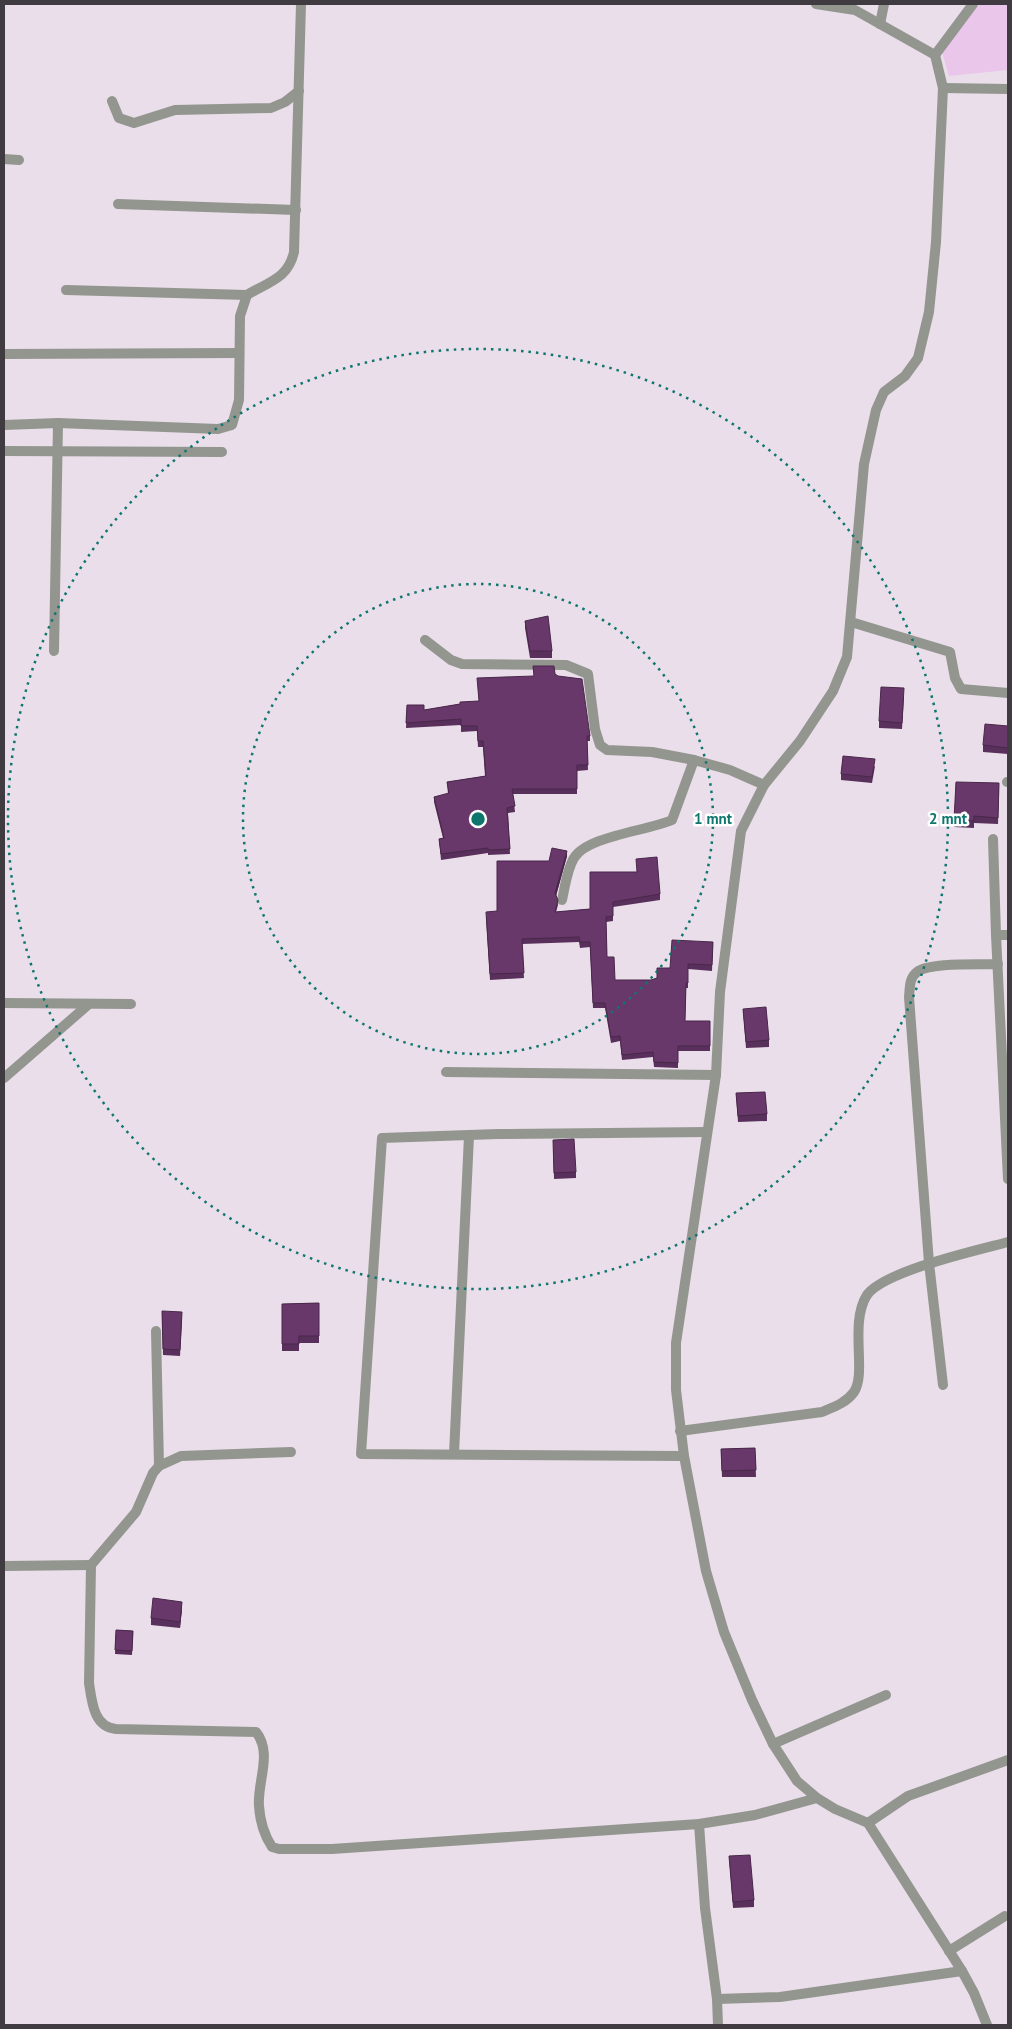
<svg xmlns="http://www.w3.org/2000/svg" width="1012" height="2029" font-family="'PT Sans',sans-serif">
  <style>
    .green { fill: #e9c6ea }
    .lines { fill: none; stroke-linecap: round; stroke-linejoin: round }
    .street { stroke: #93968f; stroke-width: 10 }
    .wall { fill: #59305b }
    .shaded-wall { fill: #49274a }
    .building { fill: #68386a; stroke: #49274a }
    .ring { fill: none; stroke: #0f766e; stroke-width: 2.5; stroke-dasharray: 2.5 5 }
    .centre { fill: #0f766e; stroke: #fff; stroke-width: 2.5 }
    .ring-label { font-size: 15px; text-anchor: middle; font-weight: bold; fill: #0f766e; stroke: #fff; stroke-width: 5; stroke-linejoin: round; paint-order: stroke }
  </style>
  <rect width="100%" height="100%" fill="#eadeea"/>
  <path class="green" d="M967,4H1008V70L949,76L939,42Z"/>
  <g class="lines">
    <g class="street">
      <path d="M816,4L855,10L935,55L943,88L936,242L929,312L918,358L905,376L884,392L876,410L864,464L847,657L833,691L800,741L764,785L741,831L720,992L716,1075L676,1343V1390L684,1456L706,1571L724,1632L752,1700L773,1744L797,1781L817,1798L835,1809L868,1823L962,1971L974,1993L987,2025"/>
      <path d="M880,24L884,4"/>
      <path d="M935,55L973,4"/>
      <path d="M943,88L1008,89"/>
      <path d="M112,101L119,118L134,123L175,110L271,108L285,102L299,91"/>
      <path d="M4,159L19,160"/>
      <path d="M118,204L296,210"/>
      <path d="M66,290L247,295"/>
      <path d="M4,354L239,353"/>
      <path d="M4,425L58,423L218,429L232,425L239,400L240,316L247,295C268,282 288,279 294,252L301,4"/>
      <path d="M4,451L222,452"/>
      <path d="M851,622L950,652L955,678L961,689L1008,693"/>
      <path d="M425,640L451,660L462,664L566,665L588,674L595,729L600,745L607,750L652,752L694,760"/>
      <path d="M54,651L58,423"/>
      <path d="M1007,782H1008"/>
      <path d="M993,839L996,935"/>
      <path d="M562,900C565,887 567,869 574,858C587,836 647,831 672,820L694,760L730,770L764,785"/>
      <path d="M1008,935H996L1008,1179"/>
      <path d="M4,1003L131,1004"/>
      <path d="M446,1072L716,1075"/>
      <path d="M4,1078L89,1004"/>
      <path d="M156,1331L159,1466"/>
      <path d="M943,1385L929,1263L909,997C910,988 909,978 917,972C930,962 980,965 998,964"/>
      <path d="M680,1431L822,1412C834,1407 846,1403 854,1392C867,1373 849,1323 867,1295C884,1271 978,1250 1008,1242"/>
      <path d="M291,1452L181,1456L159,1466L153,1473L136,1512L91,1565L89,1683C92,1703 94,1727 116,1729L256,1732C273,1753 257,1782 259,1806C260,1821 264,1835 272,1847L279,1849H332L699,1824L755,1815L817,1798"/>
      <path d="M454,1454L469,1136"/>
      <path d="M684,1456L361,1454L382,1138L498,1134L707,1132"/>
      <path d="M4,1566L91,1565"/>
      <path d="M773,1744L886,1695"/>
      <path d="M868,1823L908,1796L1008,1760"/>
      <path d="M699,1824L705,1908L717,1999L718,2025"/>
      <path d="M949,1951L1005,1916"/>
      <path d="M717,1999L780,1997L962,1971"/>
    </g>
  </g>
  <g class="wall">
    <path d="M525,621L552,651V658H530L525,628Z"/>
    <path d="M533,666L555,674L590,736V741H587L588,770L577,771V794H513L515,812L508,813L510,854L488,855V853L441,860L439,839L443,838L434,802V797L448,794L447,782L485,776L483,747H478L477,731L461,732V725L406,728L407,705L424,710L478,701L534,676Z"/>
    <path d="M904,695L902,729L879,728V721Z"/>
    <path d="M1008,726V754L983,752V745Z"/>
    <path d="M875,766L872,783L841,780V774Z"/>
    <path d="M956,782L999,789L998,824L974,823V828L954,827Z"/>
    <path d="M567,856L556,896L558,905L556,912L590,909V872L660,894V900L613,907V921L606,922L607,957L615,980H651L657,978L670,968L713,942L712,971L688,969V988H686L685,1021H710V1051H678V1068L654,1067L653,1057L622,1060L620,1041L611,1043L605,1008H593L590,947L580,948L579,942L522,944L524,978L490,980L486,917L497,911L549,861Z"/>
    <path d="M743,1009L769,1040V1047L746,1048Z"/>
    <path d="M736,1093L767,1114V1121L738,1122Z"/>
    <path d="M553,1146L576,1172V1178L554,1179Z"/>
    <path d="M319,1303V1343H299V1351H282V1304Z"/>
    <path d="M162,1311L182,1319L180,1356L163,1355Z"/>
    <path d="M755,1448L756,1477H722L721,1449Z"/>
    <path d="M182,1608L180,1628L151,1625V1618Z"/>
    <path d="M116,1630L133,1631L132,1655L115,1654Z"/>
    <path d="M729,1856L754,1900V1907L733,1908Z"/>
  </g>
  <g class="shaded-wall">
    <path d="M567,851V856L555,899V893Z"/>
    <path d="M182,1602V1608L180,1628V1622Z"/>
  </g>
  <g class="building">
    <path d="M548,616L552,651H530L525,621Z"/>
    <path d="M533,666H554L555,674L558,676L582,679L590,736H587L588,765H577V789H512L515,806L507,808L510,849L488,850V848L441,854L439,839L444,838L434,797L449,793L447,782L486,776L483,741H478L477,726H461V719L406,723L407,705H424V710L460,704V702L479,701L477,678L534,676Z"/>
    <path d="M881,687L904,688L902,723L879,721Z"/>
    <path d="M985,724L1008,726V748L983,745Z"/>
    <path d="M843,756L875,759L872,777L841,774Z"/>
    <path d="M956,782L999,783L998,818L974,816V821L954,820Z"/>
    <path d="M552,848L567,851L555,893L558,900L555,912L590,909V872H637L636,859L657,857L660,894L613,902V916L606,917L607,957H614L615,980H651L657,978V968H670L672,940L713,942L712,965L688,964V983H686L685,1021H710V1046H678V1063L654,1062L653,1052L622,1055L620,1036L611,1037L605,1003H593L590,942H580L579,937L522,939L524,973L490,974L486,912L497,911V861H549Z"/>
    <path d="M766,1007L769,1040L746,1042L743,1009Z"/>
    <path d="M765,1092L767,1114L738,1116L736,1093Z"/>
    <path d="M574,1139L576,1172L554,1173L553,1140Z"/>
    <path d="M319,1303V1336H299V1344H282V1304Z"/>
    <path d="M162,1311L182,1312L180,1350L163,1349Z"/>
    <path d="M755,1448L756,1470L722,1471L721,1449Z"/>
    <path d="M153,1598L182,1602L180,1622L151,1618Z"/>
    <path d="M116,1630L133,1631L132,1651L115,1650Z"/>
    <path d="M750,1855L754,1900L733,1902L729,1856Z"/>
  </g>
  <g class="ring">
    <circle cx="478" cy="819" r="235"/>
    <circle cx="478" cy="819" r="470"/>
  </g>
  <circle cx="478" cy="819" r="8" class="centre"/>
  <g class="ring-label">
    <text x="713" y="824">1 mnt</text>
    <text x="948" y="824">2 mnt</text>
  </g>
  <rect width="1012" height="2029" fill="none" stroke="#403b40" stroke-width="10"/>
</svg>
